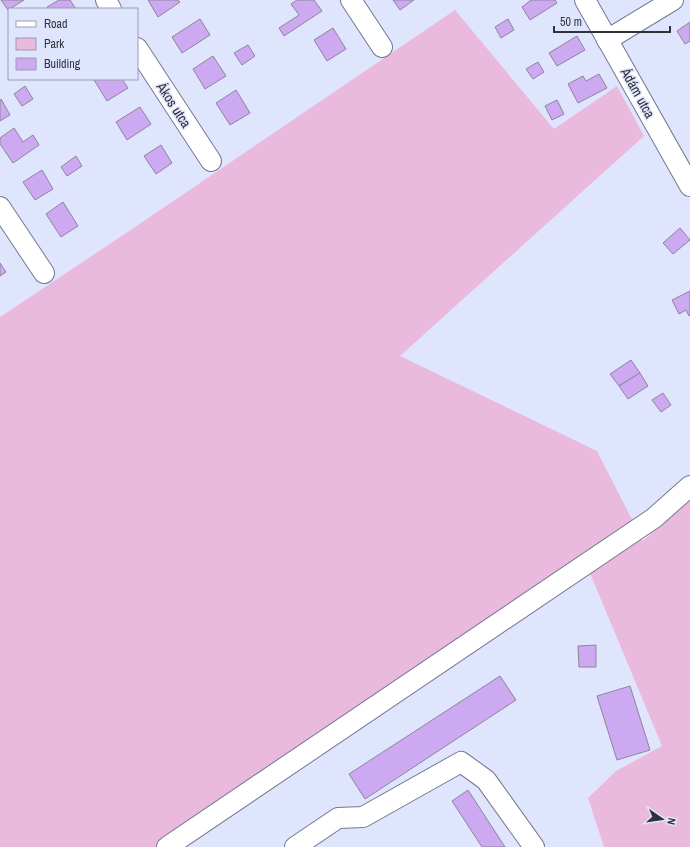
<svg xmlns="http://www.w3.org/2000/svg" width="690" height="847" font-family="'Archivo Narrow',sans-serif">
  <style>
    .green { fill: #eab9de }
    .building { fill: #cca9f1; stroke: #8e859a }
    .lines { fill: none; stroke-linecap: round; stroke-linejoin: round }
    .minor-casing { stroke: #75798f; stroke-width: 22 }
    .minor { stroke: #fff; stroke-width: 20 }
    .labels { text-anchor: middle; stroke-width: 3; stroke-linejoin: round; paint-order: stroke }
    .street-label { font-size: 14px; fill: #30323b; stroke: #e0e5fe }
  </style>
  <rect width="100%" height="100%" fill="#e0e5fe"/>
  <path class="green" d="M455,10L554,129L617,86L644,136L400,356L597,451L643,541L690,499V847H604L588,798L616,771L662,746L590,573L187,847H0V317L138,225Z"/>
  <g class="building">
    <path d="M1,0H24L8,10Z"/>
    <path d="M59,0H70L76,9H48L47,7Z"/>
    <path d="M148,0H178L180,2L158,17Z"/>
    <path d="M297,0H314L322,11L284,36L279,28L299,15L291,4Z"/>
    <path d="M393,0H414L400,10Z"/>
    <path d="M531,0H555L557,3L530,20L522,7Z"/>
    <path d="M200,19L210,35L182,53L172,37Z"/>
    <path d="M508,19L514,30L501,38L495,27Z"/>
    <path d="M690,22V41L685,44L677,31Z"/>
    <path d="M333,28L346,49L327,61L314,40Z"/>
    <path d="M577,36L585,50L557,66L549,53Z"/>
    <path d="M248,45L255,56L242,65L234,53Z"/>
    <path d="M213,56L226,76L205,89L193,69Z"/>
    <path d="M538,62L544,72L533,79L526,69Z"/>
    <path d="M599,74L607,88L578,103L568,84L583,76L586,81Z"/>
    <path d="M95,79H122L128,88L107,101L94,80Z"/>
    <path d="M25,86L33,99L22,106L14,94Z"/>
    <path d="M236,90L250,113L230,125L216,103Z"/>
    <path d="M1,99L10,115L0,121V100Z"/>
    <path d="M557,100L564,114L552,120L545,106Z"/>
    <path d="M140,107L151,124L127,140L116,122Z"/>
    <path d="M14,128L23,142L33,135L39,145L13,163L0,144V138Z"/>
    <path d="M161,145L172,163L156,174L144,156Z"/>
    <path d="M76,156L82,166L67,176L61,167Z"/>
    <path d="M42,170L53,189L35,200L23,182Z"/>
    <path d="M63,202L78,226L61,237L46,214Z"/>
    <path d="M680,228L690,240L673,254L663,243Z"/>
    <path d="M0,263L6,272L0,276Z"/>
    <path d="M690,291V315L689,316L686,310L679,314L672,300Z"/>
    <path d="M631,360L640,373L619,386L610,374Z"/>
    <path d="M640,373L648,386L628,399L619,386Z"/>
    <path d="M663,393L671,405L661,412L652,400Z"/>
    <path d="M596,645V667H579L578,646Z"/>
    <path d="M500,676L516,700L365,799L349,774Z"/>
    <path d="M630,686L650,750L617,760L597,696Z"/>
    <path d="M468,790L505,847H482L452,801Z"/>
  </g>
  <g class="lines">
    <g class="minor-casing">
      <g id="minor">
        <path d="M106,0L111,9"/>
        <path d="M351,0L382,47"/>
        <path d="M585,0L690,186"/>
        <path d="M607,40L673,0"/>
        <path d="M137,48L211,161"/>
        <path d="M0,207L44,273"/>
        <path d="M167,847L654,518L690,486"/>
        <path d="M295,847L338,818L363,817L461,762L486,780L534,847"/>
      </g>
    </g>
    <use href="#minor" class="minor"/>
  </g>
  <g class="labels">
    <g class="street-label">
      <text transform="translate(638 93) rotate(61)" y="5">Ádám utca</text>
      <text transform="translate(174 105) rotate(57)" y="5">Ákos utca</text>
    </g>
  </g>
  <rect x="8" y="8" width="130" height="72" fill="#e0e5fe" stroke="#9a9db0"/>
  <rect x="16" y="21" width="20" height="6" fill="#ffffff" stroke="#9a9db0"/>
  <text x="44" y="28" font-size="12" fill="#30323b">Road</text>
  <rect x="16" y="38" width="20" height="12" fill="#eab9de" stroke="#9a9db0"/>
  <text x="44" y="48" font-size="12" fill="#30323b">Park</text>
  <rect x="16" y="58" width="20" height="12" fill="#cca9f1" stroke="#9a9db0"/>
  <text x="44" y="68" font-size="12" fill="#30323b">Building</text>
  <g transform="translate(662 819) rotate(103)" stroke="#e0e5fe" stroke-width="3" paint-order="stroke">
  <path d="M0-3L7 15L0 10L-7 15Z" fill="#30323b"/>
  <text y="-6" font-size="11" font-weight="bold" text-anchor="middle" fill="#30323b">N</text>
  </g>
  <path d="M554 26v6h116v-6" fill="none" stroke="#30323b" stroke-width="2"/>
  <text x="560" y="26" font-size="12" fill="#30323b" stroke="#e0e5fe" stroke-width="3" paint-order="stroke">50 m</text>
</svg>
